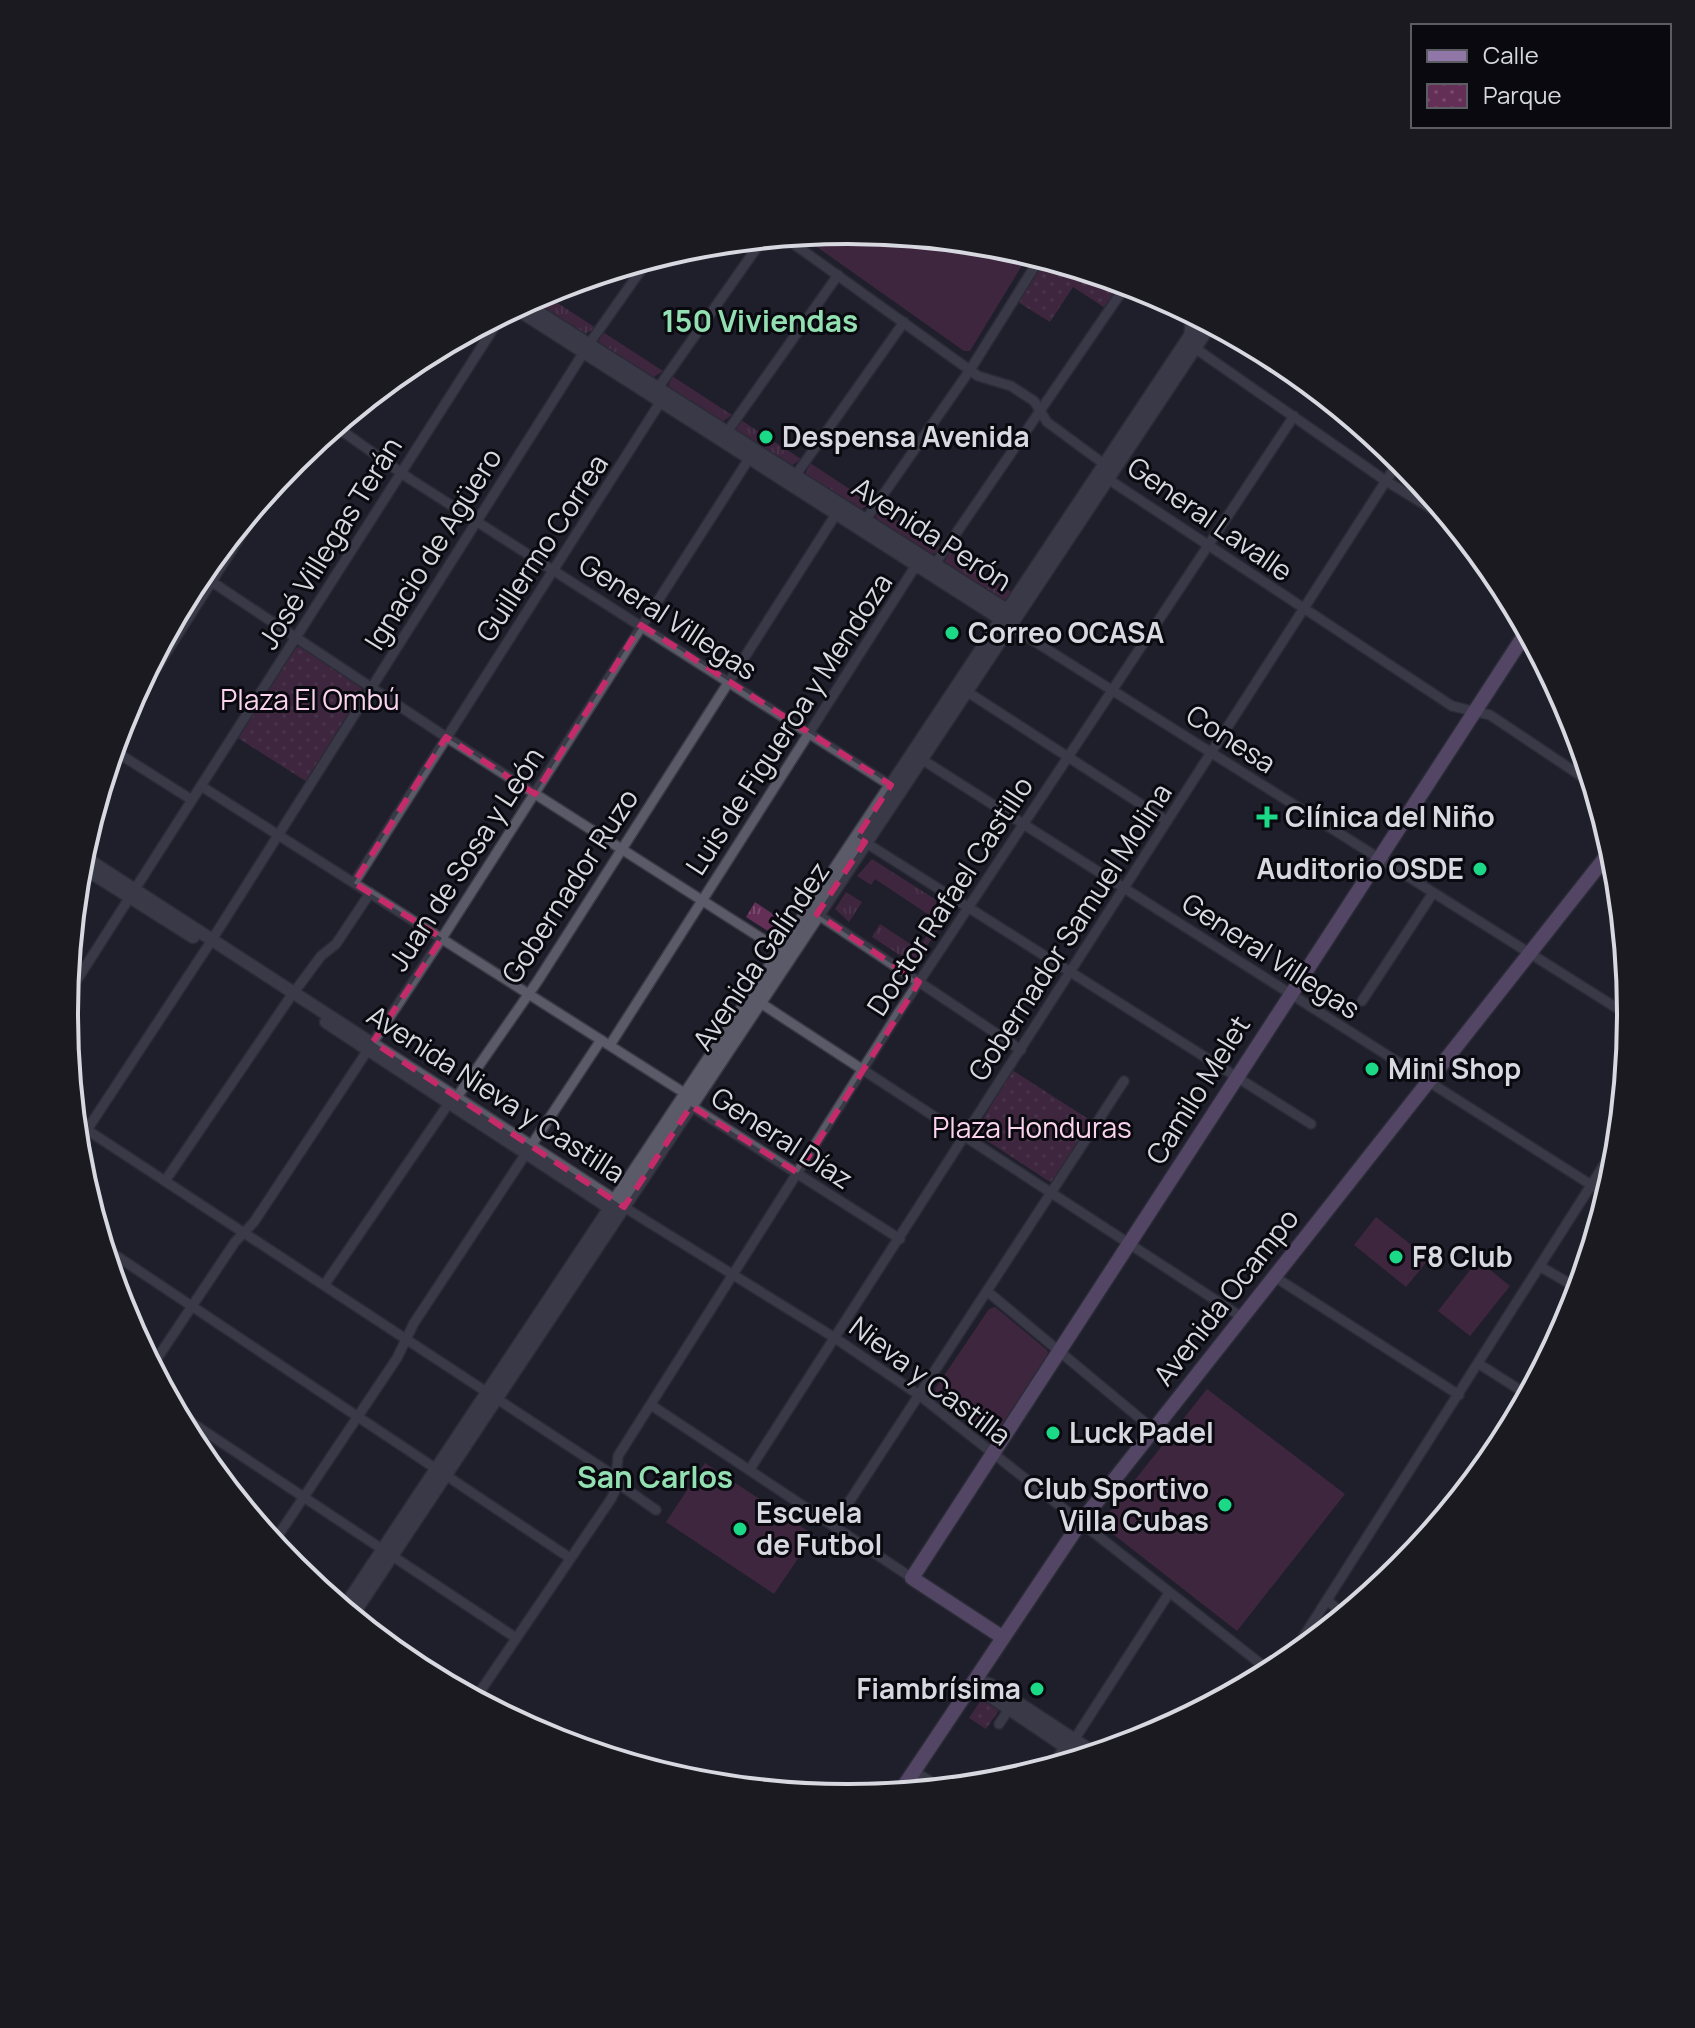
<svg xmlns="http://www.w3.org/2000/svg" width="1695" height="2028" font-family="Manrope,sans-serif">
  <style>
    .grass { fill: url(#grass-tufts) }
    .park { fill: url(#park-dots) }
    .garden { fill: #642f57 }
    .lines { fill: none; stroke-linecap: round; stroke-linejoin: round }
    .street-casing { stroke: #3b3a45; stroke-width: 12 }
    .secondary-casing { stroke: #3b3a45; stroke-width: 15 }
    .primary-casing { stroke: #3b3a45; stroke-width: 17 }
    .street { stroke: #5a5a69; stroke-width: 9 }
    .secondary { stroke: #5a5a69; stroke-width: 12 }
    .primary { stroke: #9177a8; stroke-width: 14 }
    .marked { fill: none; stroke: #c42b68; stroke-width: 6; stroke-dasharray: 16 10; stroke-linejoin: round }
    .poi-dot { fill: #1cd988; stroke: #09090f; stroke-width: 3 }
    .labels { text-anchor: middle; stroke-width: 6; stroke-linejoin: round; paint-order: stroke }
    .poi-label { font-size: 28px; font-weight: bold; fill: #d8d8e1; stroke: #09090f; text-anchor: start }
    .street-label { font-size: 28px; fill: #d8d8e1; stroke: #09090f }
    .park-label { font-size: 28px; fill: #fad4ee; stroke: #09090f }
    .neighbourhood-label { font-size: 30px; font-weight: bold; fill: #92dfb1; stroke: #09090f }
    .rim { fill: none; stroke: #d8d8e1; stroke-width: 4 }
  </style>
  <defs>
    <pattern id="grass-tufts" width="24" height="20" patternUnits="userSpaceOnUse" patternTransform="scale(2)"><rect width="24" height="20" fill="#642f57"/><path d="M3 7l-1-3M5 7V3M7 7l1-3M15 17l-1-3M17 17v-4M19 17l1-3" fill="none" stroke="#794c6f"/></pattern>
    <pattern id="park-dots" width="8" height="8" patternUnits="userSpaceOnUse" patternTransform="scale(2)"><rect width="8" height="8" fill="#642f57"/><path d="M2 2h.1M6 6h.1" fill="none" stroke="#794c6f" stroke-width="1.8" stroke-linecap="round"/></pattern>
  </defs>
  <rect width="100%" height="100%" fill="#1f1f2c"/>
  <g class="grass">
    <path d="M542,293L596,328L583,335L530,300Z"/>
    <path d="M603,332L663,371L651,379L598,343Z"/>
    <path d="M672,376L732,415L721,423L671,392L668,387Z"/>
    <path d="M741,420L801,459L790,467L740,435L736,430Z"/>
    <path d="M810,463L871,503L859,511L809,479L806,474Z"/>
    <path d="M879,508L940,547L936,553L929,555L875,519Z"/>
    <path d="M949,552L1013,593L1005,602L948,568L944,563Z"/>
    <path d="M872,859L949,908L950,913L917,960L912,963L872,937L880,924L918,949L937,920L938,914L932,910L929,915L875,879L871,885L857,876Z"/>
    <path d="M846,892L862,902L849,922L835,909Z"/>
    <path d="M755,902L788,924L782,934L776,936L746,917Z"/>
  </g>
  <g class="park">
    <path d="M1046,259L1123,283L1105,308L1073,287L1050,322L1018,302Z"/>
    <path d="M301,646L361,685L362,690L307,782L238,738L295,648Z"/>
    <path d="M1012,1070L1093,1122L1057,1178L1050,1182L975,1133Z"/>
    <path d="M981,1700L1000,1709L986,1729L969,1718Z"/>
  </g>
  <g class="garden">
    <path d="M848,231L1001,246L1029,254L970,351H964L800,235Z"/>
    <path d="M1053,1111L1082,1129L1071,1146L1042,1127Z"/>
    <path d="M1376,1217L1429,1259L1406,1287L1354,1245Z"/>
    <path d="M1478,1260L1510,1286L1470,1336L1438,1311Z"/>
    <path d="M995,1307L1047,1350L1049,1356L995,1436L990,1438L936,1396L935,1389L989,1309Z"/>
    <path d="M1207,1389L1345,1494L1237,1631L1100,1524Z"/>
    <path d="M705,1463L814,1535L774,1594L666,1522Z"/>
  </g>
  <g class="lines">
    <g class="street-casing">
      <g id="street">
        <path d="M784,237L978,376L1011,386L1034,401L1047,422L1104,464L1108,479L1452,706L1490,715L1593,784"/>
        <path d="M1189,332L1191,313"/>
        <path d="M1192,346L1386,481L1452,521"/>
        <path d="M335,426L410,479L896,789"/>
        <path d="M727,432L838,275"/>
        <path d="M795,476L904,322"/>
        <path d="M862,525L970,370L1040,258"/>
        <path d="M200,574L446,737L783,952"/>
        <path d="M1010,626L1631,1017"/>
        <path d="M966,691L1167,821"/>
        <path d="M120,725L274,484"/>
        <path d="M113,750L192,800"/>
        <path d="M918,757L1607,1195"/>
        <path d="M201,786L686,1094L691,1106L900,1239"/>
        <path d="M863,841L1311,1124"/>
        <path d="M354,883L661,401L658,388L763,239"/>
        <path d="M817,914L1021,1050"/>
        <path d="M66,997L502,315"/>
        <path d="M1362,1001L1433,893"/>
        <path d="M759,1002L1243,1318"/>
        <path d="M610,1045L913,570L935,564L1127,284"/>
        <path d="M75,1122L616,1477"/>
        <path d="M77,1145L208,946L589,344L648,260"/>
        <path d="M165,1181L289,999L321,956L336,944L370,893"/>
        <path d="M624,1207L835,1338L919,1395L1271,1672"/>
        <path d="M103,1247L570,1558"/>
        <path d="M1541,1267L1579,1289"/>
        <path d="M1275,1277L1459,1395"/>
        <path d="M325,1284L449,1103L457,1097L537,982L838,511"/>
        <path d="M988,1292L1154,1430"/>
        <path d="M1479,1364L1528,1395"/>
        <path d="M152,1366L235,1242L254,1222L442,938L752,454"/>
        <path d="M651,1405L912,1578"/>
        <path d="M177,1413L516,1638"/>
        <path d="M750,1469L1400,459"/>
        <path d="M616,1482L656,1510"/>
        <path d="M834,1525L1124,1081"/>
        <path d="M273,1543L397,1358L414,1323L601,1040"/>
        <path d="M1327,1600L1344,1615"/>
        <path d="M1288,1661L1618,1143"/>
        <path d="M475,1699L611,1499L615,1491L618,1456L899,1012L1294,416"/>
        <path d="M999,1724L1009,1709"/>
        <path d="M1051,1767L1065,1746L1074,1740L1169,1593"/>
        <path d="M914,1771L941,1788"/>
      </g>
    </g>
    <g class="secondary-casing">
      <g id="secondary">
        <path d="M524,303L1007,610L1009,619"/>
        <path d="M515,308L1007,623"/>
        <path d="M81,855L621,1205"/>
        <path d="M79,865L193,937"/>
        <path d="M326,1022L610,1208L617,1207"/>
        <path d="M343,1609L1201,319"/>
        <path d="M352,1616L1211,324"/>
        <path d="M975,1680L991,1685L1096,1754"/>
        <path d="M975,1680L987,1694L1082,1758"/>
      </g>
    </g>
    <g class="primary-casing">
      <g id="primary">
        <path d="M1002,1637L912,1578L1527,631"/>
        <path d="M900,1792L1080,1523L1612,849"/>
      </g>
    </g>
    <use href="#street" class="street"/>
    <use href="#secondary" class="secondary"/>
    <use href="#primary" class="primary"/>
  </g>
  <path d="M0 0H1695V2028H0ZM641,625L891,785L857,837L865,842L817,914L919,982L798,1173L691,1106L624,1207L373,1042L442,938L354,883L446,737L535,794Z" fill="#1f1f2c" fill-opacity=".55" fill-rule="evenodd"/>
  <path class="marked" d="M641,625L891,785L857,837L865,842L817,914L919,982L798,1173L691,1106L624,1207L373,1042L442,938L354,883L446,737L535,794Z"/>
  <g class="poi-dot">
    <circle cx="766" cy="437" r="8"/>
    <circle cx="952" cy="633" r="8"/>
    <path d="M1263 805h8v8h8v8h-8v8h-8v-8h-8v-8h8z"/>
    <circle cx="1480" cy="869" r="8"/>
    <circle cx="1372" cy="1069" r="8"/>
    <circle cx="1396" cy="1257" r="8"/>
    <circle cx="1053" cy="1433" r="8"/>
    <circle cx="1225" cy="1505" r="8"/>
    <circle cx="740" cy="1529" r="8"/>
    <circle cx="1037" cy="1689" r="8"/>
  </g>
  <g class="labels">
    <g class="poi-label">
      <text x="782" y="447">Despensa Avenida</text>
      <text x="968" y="643">Correo OCASA</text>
      <text x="1285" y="827">Clínica del Niño</text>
      <text x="1464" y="879" text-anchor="end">Auditorio OSDE</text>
      <text x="1388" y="1079">Mini Shop</text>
      <text x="1412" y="1267">F8 Club</text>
      <text x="1069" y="1443">Luck Padel</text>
      <text x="1209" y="1499" text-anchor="end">Club Sportivo<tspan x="1209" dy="32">Villa Cubas</tspan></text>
      <text x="756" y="1523">Escuela<tspan x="756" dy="32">de Futbol</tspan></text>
      <text x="1021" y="1699" text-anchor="end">Fiambrísima</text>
    </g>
    <g class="street-label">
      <text transform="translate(1210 519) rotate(35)" y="10">General Lavalle</text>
      <text transform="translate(932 534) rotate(33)" y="10">Avenida Perón</text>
      <text transform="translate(330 543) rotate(-58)" y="10">José Villegas Terán</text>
      <text transform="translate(542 548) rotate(-57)" y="10">Guillermo Correa</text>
      <text transform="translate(433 549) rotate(-58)" y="10">Ignacio de Agüero</text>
      <text transform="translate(668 617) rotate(33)" y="10">General Villegas</text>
      <text transform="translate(789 724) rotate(-57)" y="10">Luis de Figueroa y Mendoza</text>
      <text transform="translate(1231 739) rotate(33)" y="10">Conesa</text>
      <text transform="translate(466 859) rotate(-57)" y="10">Juan de Sosa y León</text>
      <text transform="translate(570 886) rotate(-57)" y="10">Gobernador Ruzo</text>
      <text transform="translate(950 896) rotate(-57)" y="10">Doctor Rafael Castillo</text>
      <text transform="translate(1070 932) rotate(-57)" y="10">Gobernador Samuel Molina</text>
      <text transform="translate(761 956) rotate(-56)" y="10">Avenida Galíndez</text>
      <text transform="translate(1271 956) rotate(33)" y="10">General Villegas</text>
      <text transform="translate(1198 1090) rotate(-58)" y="10">Camilo Melet</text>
      <text transform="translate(496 1094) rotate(33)" y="10">Avenida Nieva y Castilla</text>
      <text transform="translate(782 1138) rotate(33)" y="10">General Díaz</text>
      <text transform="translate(1226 1297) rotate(-52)" y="10">Avenida Ocampo</text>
      <text transform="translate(930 1381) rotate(37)" y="10">Nieva y Castilla</text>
    </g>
    <g class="park-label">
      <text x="310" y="710">Plaza El Ombú</text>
      <text x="1032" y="1138">Plaza Honduras</text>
    </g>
    <g class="neighbourhood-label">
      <text x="760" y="332">150 Viviendas</text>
      <text x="655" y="1488">San Carlos</text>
    </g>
  </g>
  <path d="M0 0H1695V2028H0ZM847 244H848A769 769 0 0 1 1617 1013V1015A769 769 0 0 1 848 1784H847A769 769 0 0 1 78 1015V1013A769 769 0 0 1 847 244Z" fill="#1a1a20" fill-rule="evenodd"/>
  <path class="rim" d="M847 244H848A769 769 0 0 1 1617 1013V1015A769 769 0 0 1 848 1784H847A769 769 0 0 1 78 1015V1013A769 769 0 0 1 847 244Z"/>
  <rect x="1411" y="24" width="260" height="104" fill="#09090f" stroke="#5c5c63" stroke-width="2"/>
  <rect x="1427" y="50" width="40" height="12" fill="#9177a8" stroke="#5c5c63" stroke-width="2"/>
  <text x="1483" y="64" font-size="24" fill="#d8d8e1">Calle</text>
  <rect x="1427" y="84" width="40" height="24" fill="url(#park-dots)" stroke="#5c5c63" stroke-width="2"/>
  <text x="1483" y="104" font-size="24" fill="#d8d8e1">Parque</text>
</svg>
